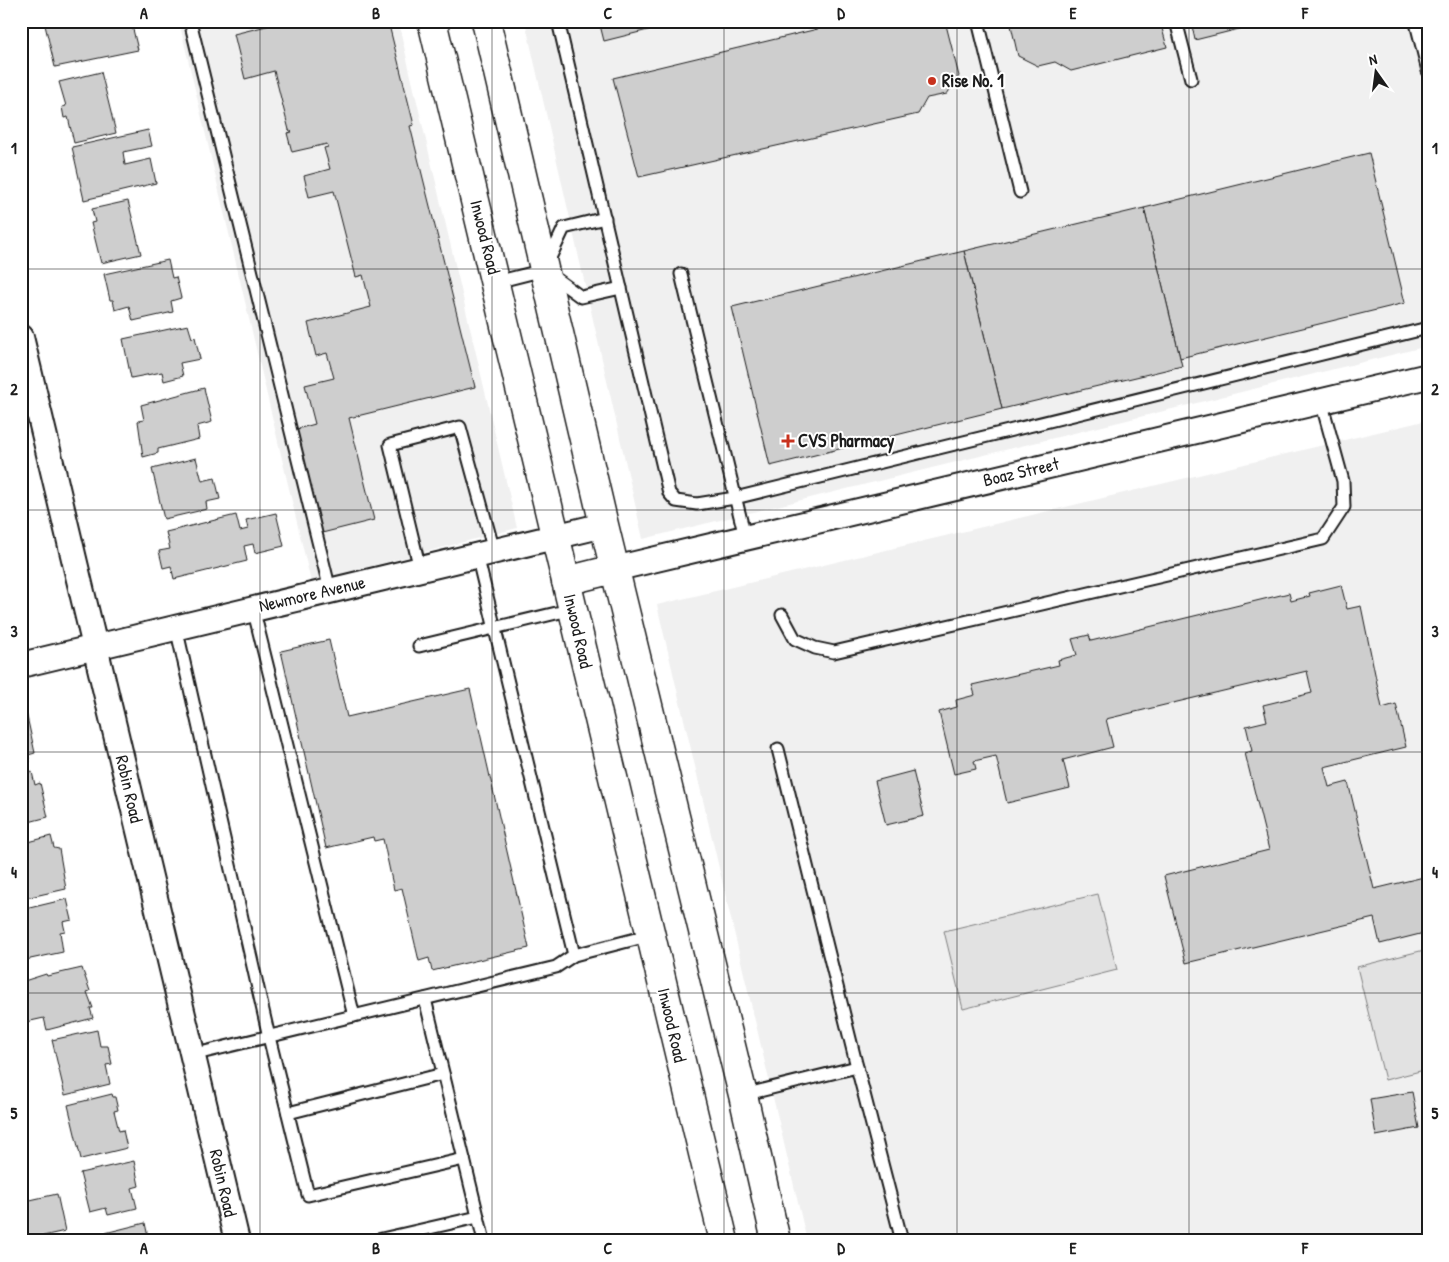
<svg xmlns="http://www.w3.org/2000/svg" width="1449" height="1262" font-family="'Patrick Hand',sans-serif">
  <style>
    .built { fill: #f0f0f0 }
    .green { fill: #e2e2e2; stroke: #7f7f7f }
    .building { fill: #cecece; stroke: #1c1c1c }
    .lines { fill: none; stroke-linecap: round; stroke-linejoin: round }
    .lane-casing { stroke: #1c1c1c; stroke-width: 15 }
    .street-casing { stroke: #1c1c1c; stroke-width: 28 }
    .secondary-casing { stroke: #1c1c1c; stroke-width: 31 }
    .lane { stroke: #fff; stroke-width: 11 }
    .street { stroke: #fff; stroke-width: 24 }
    .secondary { stroke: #fff; stroke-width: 28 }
    .grid { fill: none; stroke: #1c1c1c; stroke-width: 1; stroke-opacity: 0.55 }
    .poi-dot { fill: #c8321e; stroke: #fff; stroke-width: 2 }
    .labels { text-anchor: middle; stroke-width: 4; stroke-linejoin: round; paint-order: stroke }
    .poi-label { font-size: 18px; font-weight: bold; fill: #1c1c1c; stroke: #fff; text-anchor: start }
    .street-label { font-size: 18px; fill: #1c1c1c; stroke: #fff }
    .neatline { fill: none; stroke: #1c1c1c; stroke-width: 2 }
    .grid-label { font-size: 16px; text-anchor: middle; font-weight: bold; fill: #1c1c1c }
  </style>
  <rect width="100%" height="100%" fill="#fff"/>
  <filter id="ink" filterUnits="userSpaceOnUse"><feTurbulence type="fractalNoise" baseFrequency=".02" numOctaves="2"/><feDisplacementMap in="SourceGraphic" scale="10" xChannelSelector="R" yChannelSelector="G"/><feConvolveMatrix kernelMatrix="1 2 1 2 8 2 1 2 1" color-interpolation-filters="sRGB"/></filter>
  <g filter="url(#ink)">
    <g class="built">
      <path d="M179,21H398L517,528L311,582Z"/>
      <path d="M525,21H1428V346L643,539Z"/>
      <path d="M1428,420V1241H807L657,605Z"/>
    </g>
    <g class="green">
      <path d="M1098,894L1117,970L963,1009L944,931Z"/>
      <path d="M1428,949V1069L1385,1080L1357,967Z"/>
    </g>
    <g class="building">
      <path d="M44,21H131L138,50L55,67Z"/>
      <path d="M287,21H388L414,125L410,126L475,387L349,418L374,520L322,533L297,429L315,424L305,385L334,378L327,353L316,356L308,323L371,307L363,275L356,277L334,191L309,197L304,176L330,169L324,148L328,147L327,144L292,152L287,133L292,132L289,130L274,71L245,79L234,34Z"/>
      <path d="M599,21H684L604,41Z"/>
      <path d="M828,21H945L959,76L947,94L927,98L918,114L639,177L613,78L830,26Z"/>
      <path d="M1010,21H1160L1167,47L1071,71L1055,62L1038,66L1018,56Z"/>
      <path d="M1191,21H1271L1195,40Z"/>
      <path d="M101,72L116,133L74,143L68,117L64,118L62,107L66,106L59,82Z"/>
      <path d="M148,130L152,146L123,152L125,165L151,159L156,183L84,200L72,147Z"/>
      <path d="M1369,153L1405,303L1180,358L1144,208Z"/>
      <path d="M128,201L141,254L101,263L91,223L95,222L92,209Z"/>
      <path d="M1144,208L1182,366L1002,409L964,251Z"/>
      <path d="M964,251L1002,409L770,466L732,307Z"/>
      <path d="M168,260L172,278L176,277L181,298L171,301L173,312L133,321L129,306L115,310L113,300H110L104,274Z"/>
      <path d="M188,325L192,338L195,337L200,359L180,363L183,376L164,381L162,372L131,378L123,339Z"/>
      <path d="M204,388L212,422L197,426L199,439L158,449V453L143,457L138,421L144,420L141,405Z"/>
      <path d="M196,458L202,481L215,478L220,499L206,502L207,509L164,519L152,469Z"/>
      <path d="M276,513L284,546L255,553L253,544L244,546L247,561L174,579L171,566L163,568L159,551L170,549L166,532L236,515L240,531L248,529L246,520Z"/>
      <path d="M1341,585L1347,609L1361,606L1382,708L1396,704L1406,747L1324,767L1329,787L1348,782L1374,889L1428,876V932L1380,944L1374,918L1186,963L1164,876L1269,850L1245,753L1252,751L1246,726L1267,721L1263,705L1312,693L1307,671L1106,719L1113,747L1063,760L1070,788L1007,803L996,756L974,761L976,769L954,774L939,712L957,707L956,700L975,695L972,685L1059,665L1058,660L1077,655L1072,639L1089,635L1091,641L1289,593L1291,601L1310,596L1309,593Z"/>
      <path d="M329,640L347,717L470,689L529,948L432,971L429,958L419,961L402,888L394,890L383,839L374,841L373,837L326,848L281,651Z"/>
      <path d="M21,712H26L35,753L28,755L30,762L21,764Z"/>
      <path d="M913,771L924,816L886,825L875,781Z"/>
      <path d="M32,772L35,785L40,783L48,817L21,824V775Z"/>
      <path d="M51,836L54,848L59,849L66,889L21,899V844Z"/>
      <path d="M67,899L72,920L63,922L65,931L60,932L63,952L21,961V910Z"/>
      <path d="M82,968L90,991L87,992L93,1008H90L93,1018L47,1030L44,1018L26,1022L21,1003V982L46,974L47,976Z"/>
      <path d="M97,1030L100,1046H108L112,1064L106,1065L110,1084L65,1095L52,1040Z"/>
      <path d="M1412,1092L1419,1128L1376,1136L1370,1099Z"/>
      <path d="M112,1094L113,1097H115L118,1110L114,1111L119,1131L123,1130L127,1148L81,1159L68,1105Z"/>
      <path d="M134,1161L139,1186L132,1188L137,1208L108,1215L106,1208L90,1212L80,1173Z"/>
      <path d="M57,1194L65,1231L21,1241V1202Z"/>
      <path d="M145,1223L148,1237L153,1236L154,1241H94L102,1239L101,1234Z"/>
    </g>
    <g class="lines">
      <g class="lane-casing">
        <g id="lane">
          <path d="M190,21L330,590"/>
          <path d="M558,21L669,493L676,501L697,504L735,498L1428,328"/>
          <path d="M978,21L1020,192"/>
          <path d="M1176,21L1191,79"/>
          <path d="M1416,23L1428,71"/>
          <path d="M548,262L564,228L605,218"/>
          <path d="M681,274L745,537"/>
          <path d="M496,282L544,270L581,297L621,288"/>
          <path d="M477,555L574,955"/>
          <path d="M420,569L390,445L460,427L494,551"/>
          <path d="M253,608L354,1016"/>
          <path d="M782,615L795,639L815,648L834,652L1323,539L1344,507L1343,481L1321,401"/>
          <path d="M176,627L269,1037L308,1195L464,1159"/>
          <path d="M419,646L573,609"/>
          <path d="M778,749L857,1067"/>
          <path d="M425,999L484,1241"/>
          <path d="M192,1055L556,967L574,955L651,935"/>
          <path d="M743,1095L857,1067L902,1241"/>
          <path d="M288,1113L443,1074"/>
          <path d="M373,1241L478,1217"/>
        </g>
      </g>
      <g class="street-casing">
        <g id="street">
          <path d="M21,337L237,1241"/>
          <path d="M614,569L1428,376"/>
          <path d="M21,665L604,525"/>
        </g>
      </g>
      <g class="secondary-casing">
        <g id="secondary">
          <path d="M432,21L724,1241"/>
          <path d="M486,21L604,525L743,1095L776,1241"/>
          <path d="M566,581L614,569"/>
        </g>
      </g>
      <use href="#lane" class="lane"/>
      <use href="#street" class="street"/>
      <use href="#secondary" class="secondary"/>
    </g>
  </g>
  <path class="grid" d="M260,21V1241M492,21V1241M724,21V1241M957,21V1241M1189,21V1241M21,269H1428M21,510H1428M21,752H1428M21,993H1428"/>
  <g class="poi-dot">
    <circle cx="932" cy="81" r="5"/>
    <path d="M785.5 433.5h5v5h5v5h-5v5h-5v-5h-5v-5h5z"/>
  </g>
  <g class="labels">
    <g class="poi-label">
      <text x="942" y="87">Rise No. 1</text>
      <text x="798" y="447">CVS Pharmacy</text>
    </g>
    <g class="street-label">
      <text transform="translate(485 237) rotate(76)" y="6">Inwood Road</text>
      <text transform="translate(1021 472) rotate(-13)" y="6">Boaz Street</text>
      <text transform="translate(312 594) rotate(-13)" y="6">Newmore Avenue</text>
      <text transform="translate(578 631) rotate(77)" y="6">Inwood Road</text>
      <text transform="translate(129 789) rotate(77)" y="6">Robin Road</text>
      <text transform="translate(672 1025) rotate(77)" y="6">Inwood Road</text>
      <text transform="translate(223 1183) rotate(77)" y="6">Robin Road</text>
    </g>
  </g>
  <rect width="1449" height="1262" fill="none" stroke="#fff" stroke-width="55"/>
  <g transform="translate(1376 72) rotate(346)" stroke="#ffffff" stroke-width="4" paint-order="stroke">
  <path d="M0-4L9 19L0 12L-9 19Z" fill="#1c1c1c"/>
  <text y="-8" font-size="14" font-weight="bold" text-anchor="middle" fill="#1c1c1c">N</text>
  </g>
  <rect x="28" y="28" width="1394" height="1206" class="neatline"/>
  <g class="grid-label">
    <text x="144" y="19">A</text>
    <text x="376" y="19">B</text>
    <text x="608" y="19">C</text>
    <text x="841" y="19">D</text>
    <text x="1073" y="19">E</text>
    <text x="1305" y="19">F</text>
    <text x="14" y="154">1</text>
    <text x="1435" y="154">1</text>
    <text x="14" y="395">2</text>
    <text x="1435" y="395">2</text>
    <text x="14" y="637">3</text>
    <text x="1435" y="637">3</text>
    <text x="14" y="878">4</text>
    <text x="1435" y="878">4</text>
    <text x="14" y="1119">5</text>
    <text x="1435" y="1119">5</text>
    <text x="144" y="1254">A</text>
    <text x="376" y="1254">B</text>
    <text x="608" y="1254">C</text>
    <text x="841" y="1254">D</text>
    <text x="1073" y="1254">E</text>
    <text x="1305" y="1254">F</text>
  </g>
</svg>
